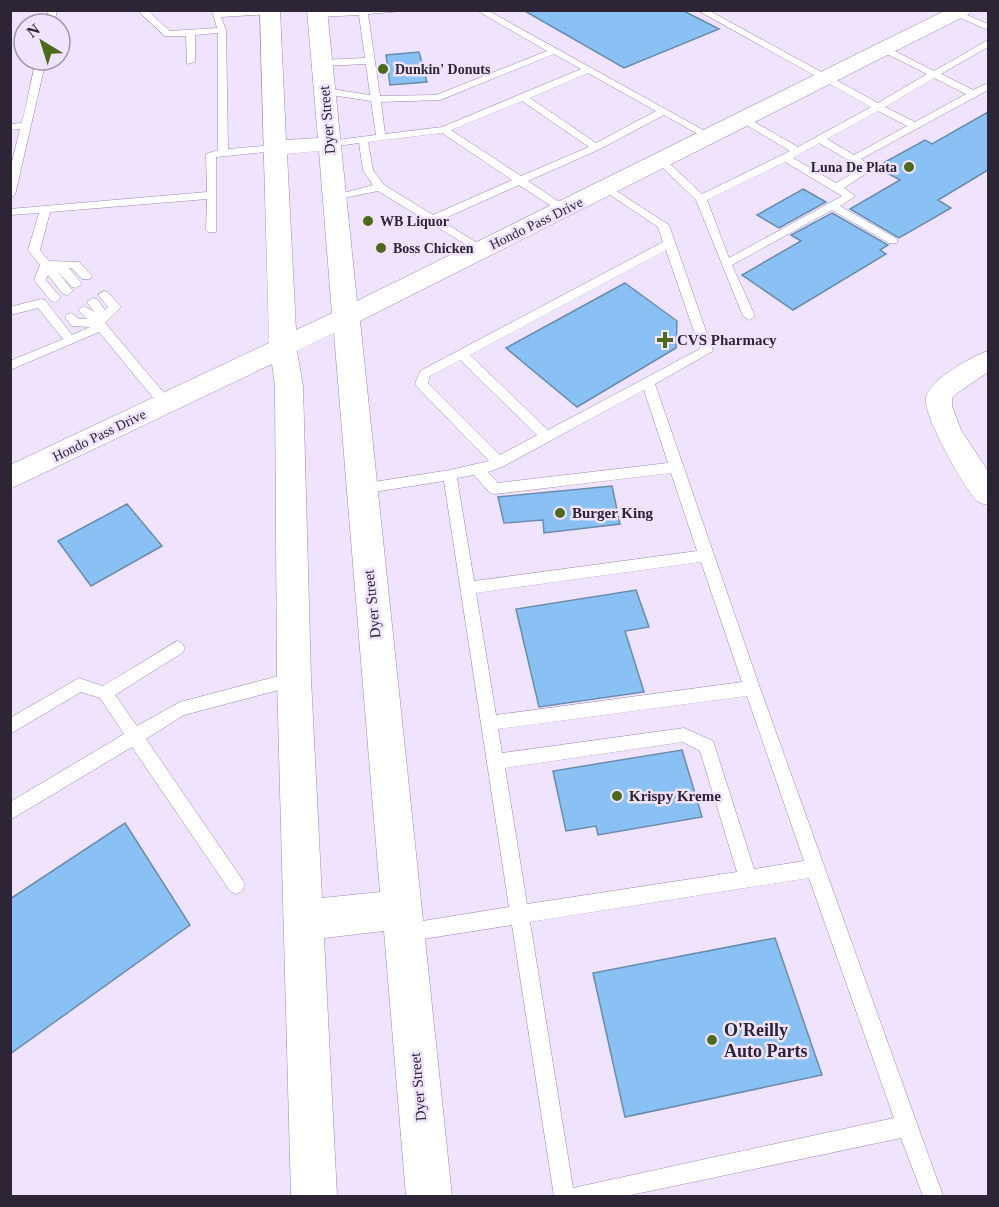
<svg xmlns="http://www.w3.org/2000/svg" width="999" height="1207" font-family="'Times New Roman',serif">
  <style>
    .building { fill: #89c1f4; stroke: #698cac; stroke-width: 1.5 }
    .lines { fill: none; stroke-linecap: round; stroke-linejoin: round }
    .lane-casing { stroke: #9c88b1; stroke-width: 1 }
    .street-casing { stroke: #9c88b1; stroke-width: 1 }
    .secondary-casing { stroke: #9c88b1; stroke-width: 1 }
    .lane { fill: #fff; fill-rule: evenodd }
    .street { fill: #fff; fill-rule: evenodd }
    .secondary { fill: #fff; fill-rule: evenodd }
    .poi-dot { fill: #4f691b; stroke: #efe3fd; stroke-width: 2 }
    .labels { text-anchor: middle; stroke-width: 5; stroke-linejoin: round; paint-order: stroke }
    .far-poi-label { font-size: 14px; font-weight: bold; fill: #2d2535; stroke: #efe3fd; text-anchor: start }
    .far-street-label { font-size: 14px; fill: #2d2535; stroke: #efe3fd }
    .street-label { font-size: 15px; fill: #2d2535; stroke: #efe3fd }
    .poi-label { font-size: 15px; font-weight: bold; fill: #2d2535; stroke: #efe3fd; text-anchor: start }
    .near-poi-label { font-size: 18px; font-weight: bold; fill: #2d2535; stroke: #efe3fd; text-anchor: start }
  </style>
  <rect width="100%" height="100%" fill="#efe3fd"/>
  <g class="building">
    <path d="M523,10H682L719,29L624,68Z"/>
    <path d="M419,52L427,82L390,85L386,55Z"/>
    <path d="M988,112V170L938,200L951,208L899,238L850,209L900,180L876,167L925,140L932,144Z"/>
    <path d="M803,189L826,202L779,228L757,215Z"/>
    <path d="M832,213L888,245L880,250L886,254L793,310L742,275L801,241L791,235Z"/>
    <path d="M625,283L677,321L676,348L577,407L506,348Z"/>
    <path d="M612,486L620,524L544,533L543,520L504,523L498,497Z"/>
    <path d="M127,504L162,546L91,586L58,541Z"/>
    <path d="M636,590L649,627L625,631L644,692L539,707L516,609Z"/>
    <path d="M682,750L702,817L598,835L596,826L566,831L553,771Z"/>
    <path d="M125,823L190,925L10,1054V899Z"/>
    <path d="M775,938L822,1075L625,1117L593,973Z"/>
  </g>
  <g class="lines">
    <g class="lane-casing">
      <g id="lane">
        <path d="M49,10H57L54,24H46Z"/>
        <path d="M137,10H147L170,31L217,28L212,10H274L270,14L221,17L226,30L228,149L275,145L280,148L275,151L216,157V232H208L206,230L207,199L50,212L40,250L49,261L79,262L92,276L90,279H82L72,268H69L82,284L76,288L72,287L58,272L73,291L67,295L63,294L48,275L46,280L61,298L55,302L51,301L34,280L40,265L28,250L39,213L10,215V209L207,192L206,154L218,150V33L195,35V62L187,64L186,36H165Z"/>
        <path d="M338,10H415L368,14L380,96L436,95L547,51L476,10H487L714,136L705,138L664,115L600,149L528,181L567,207V211H559L519,185L441,220L488,250L486,252H478L378,191L334,200L329,197L373,185L363,170L359,143L329,147L324,144L329,141L376,135L371,101L325,94L320,91L325,88L370,95L366,64L321,66L316,63L321,60L365,58L359,15L318,17L314,14L318,11ZM554,54L581,69L442,127L385,134L381,102L440,100ZM588,73L656,111L596,143L530,98ZM522,101L589,147L521,176L451,130ZM442,133L512,180L433,215L384,185L373,170L368,142Z"/>
        <path d="M697,10H708L878,103L927,74L881,51V47H887L934,71L988,40V47L941,74L973,90L988,83V90L861,159L874,168L844,188L855,196L840,206L897,239V243H889L832,210L732,265L755,316L749,320L743,316L696,200L656,161L665,159L702,194L790,151L740,121V117H746L798,147L871,107ZM934,78L966,94L915,122L885,107ZM878,111L907,126L854,155L827,139ZM819,143L862,168L836,183L793,158ZM785,162L842,196L729,258L707,200Z"/>
        <path d="M955,10L988,24V30L953,15L952,13Z"/>
        <path d="M36,60H46L15,195L10,198V170L20,129L10,130V124L22,123Z"/>
        <path d="M607,185L669,225L713,351L655,384L760,688L943,1196H923L901,1138L626,1196H554L512,925L404,942L397,940L395,933L397,926L404,924L509,907L444,481L361,494L354,489L361,484L450,470L489,461L417,387L415,384L420,371L663,242L658,227L603,190L602,188ZM666,250L700,349L548,430L470,355ZM460,360L537,435L500,455L428,383L430,376ZM644,390L668,463L498,483L488,472L504,466ZM671,473L697,551L474,581L457,478L474,475L490,493L495,494ZM701,562L742,682L496,715L476,593ZM747,696L804,861L754,869L713,741L684,728L502,753L498,729ZM683,742L700,751L737,872L527,904L505,768ZM809,878L894,1118L573,1188L530,922Z"/>
        <path d="M104,291L108,292L121,307L105,323L170,400L171,403L170,406H160L99,332L10,370V361L63,339L38,308L10,315V307L41,299L45,300L72,335L90,327L72,326L65,317L67,314L71,313L79,319H87L78,310L84,306L94,312L87,302L93,298L97,299L105,310L108,307L98,295Z"/>
        <path d="M177,641L182,643L185,648L182,653L115,695L137,726L180,702L294,672L300,674L302,679L300,684L294,686L184,715L146,739L242,879L245,885L242,891L236,894L230,891L132,747L10,820V802L124,734L100,698L81,692L10,734V718L79,678L103,686Z"/>
      </g>
    </g>
    <g class="street-casing">
      <path id="street" d="M988,351V372L957,393L952,398V406L961,430L988,471V505C985,504 982,504 979,502C967,495 921,412 926,397C930,380 972,356 988,351Z"/>
    </g>
    <g class="secondary-casing">
      <path id="secondary" d="M260,10H280L286,140L318,138L307,10H327L357,301L946,10H971L969,14L360,321L452,1196H406L384,931L324,938L337,1196H291L277,679L275,386L272,364L10,489V465L269,343ZM319,151L332,313L296,330L287,154ZM334,333L380,892L322,898L311,679L303,386L297,351Z"/>
    </g>
    <use href="#lane" class="lane"/>
    <use href="#street" class="street"/>
    <use href="#secondary" class="secondary"/>
  </g>
  <g class="poi-dot">
    <circle cx="383" cy="69" r="6"/>
    <circle cx="909" cy="167" r="6"/>
    <circle cx="368" cy="221" r="6"/>
    <circle cx="381" cy="248" r="6"/>
    <path d="M662 331h6v6h6v6h-6v6h-6v-6h-6v-6h6z"/>
    <circle cx="560" cy="513" r="6"/>
    <circle cx="617" cy="796" r="6"/>
    <circle cx="712" cy="1040" r="6"/>
  </g>
  <g class="labels">
    <g class="far-poi-label">
      <text x="395" y="74">Dunkin' Donuts</text>
      <text x="897" y="172" text-anchor="end">Luna De Plata</text>
      <text x="380" y="226">WB Liquor</text>
      <text x="393" y="253">Boss Chicken</text>
    </g>
    <g class="far-street-label">
      <text transform="translate(536 223) rotate(-26)" y="5">Hondo Pass Drive</text>
      <text transform="translate(99 435) rotate(-26)" y="5">Hondo Pass Drive</text>
    </g>
    <g class="street-label">
      <text transform="translate(327 120) rotate(-95)" y="5">Dyer Street</text>
      <text transform="translate(372 604) rotate(-96)" y="5">Dyer Street</text>
      <text transform="translate(418 1087) rotate(-95)" y="5">Dyer Street</text>
    </g>
    <g class="poi-label">
      <text x="677" y="345">CVS Pharmacy</text>
      <text x="572" y="518">Burger King</text>
      <text x="629" y="801">Krispy Kreme</text>
    </g>
    <g class="near-poi-label">
      <text x="724" y="1036">O'Reilly<tspan x="724" dy="21">Auto Parts</tspan></text>
    </g>
  </g>
  <rect width="999" height="1207" fill="none" stroke="#2d2535" stroke-width="24"/>
  <g transform="translate(42 42) rotate(322)"><circle r="28" fill="#efe3fd" stroke="#a197ad" stroke-width="1.5"/>
  <path d="M0-4.5L10 22L0 15L-10 22Z" fill="#4f691b"/>
  <text y="-9" font-size="16" font-weight="bold" text-anchor="middle" fill="#2d2535">N</text>
  </g>
</svg>
